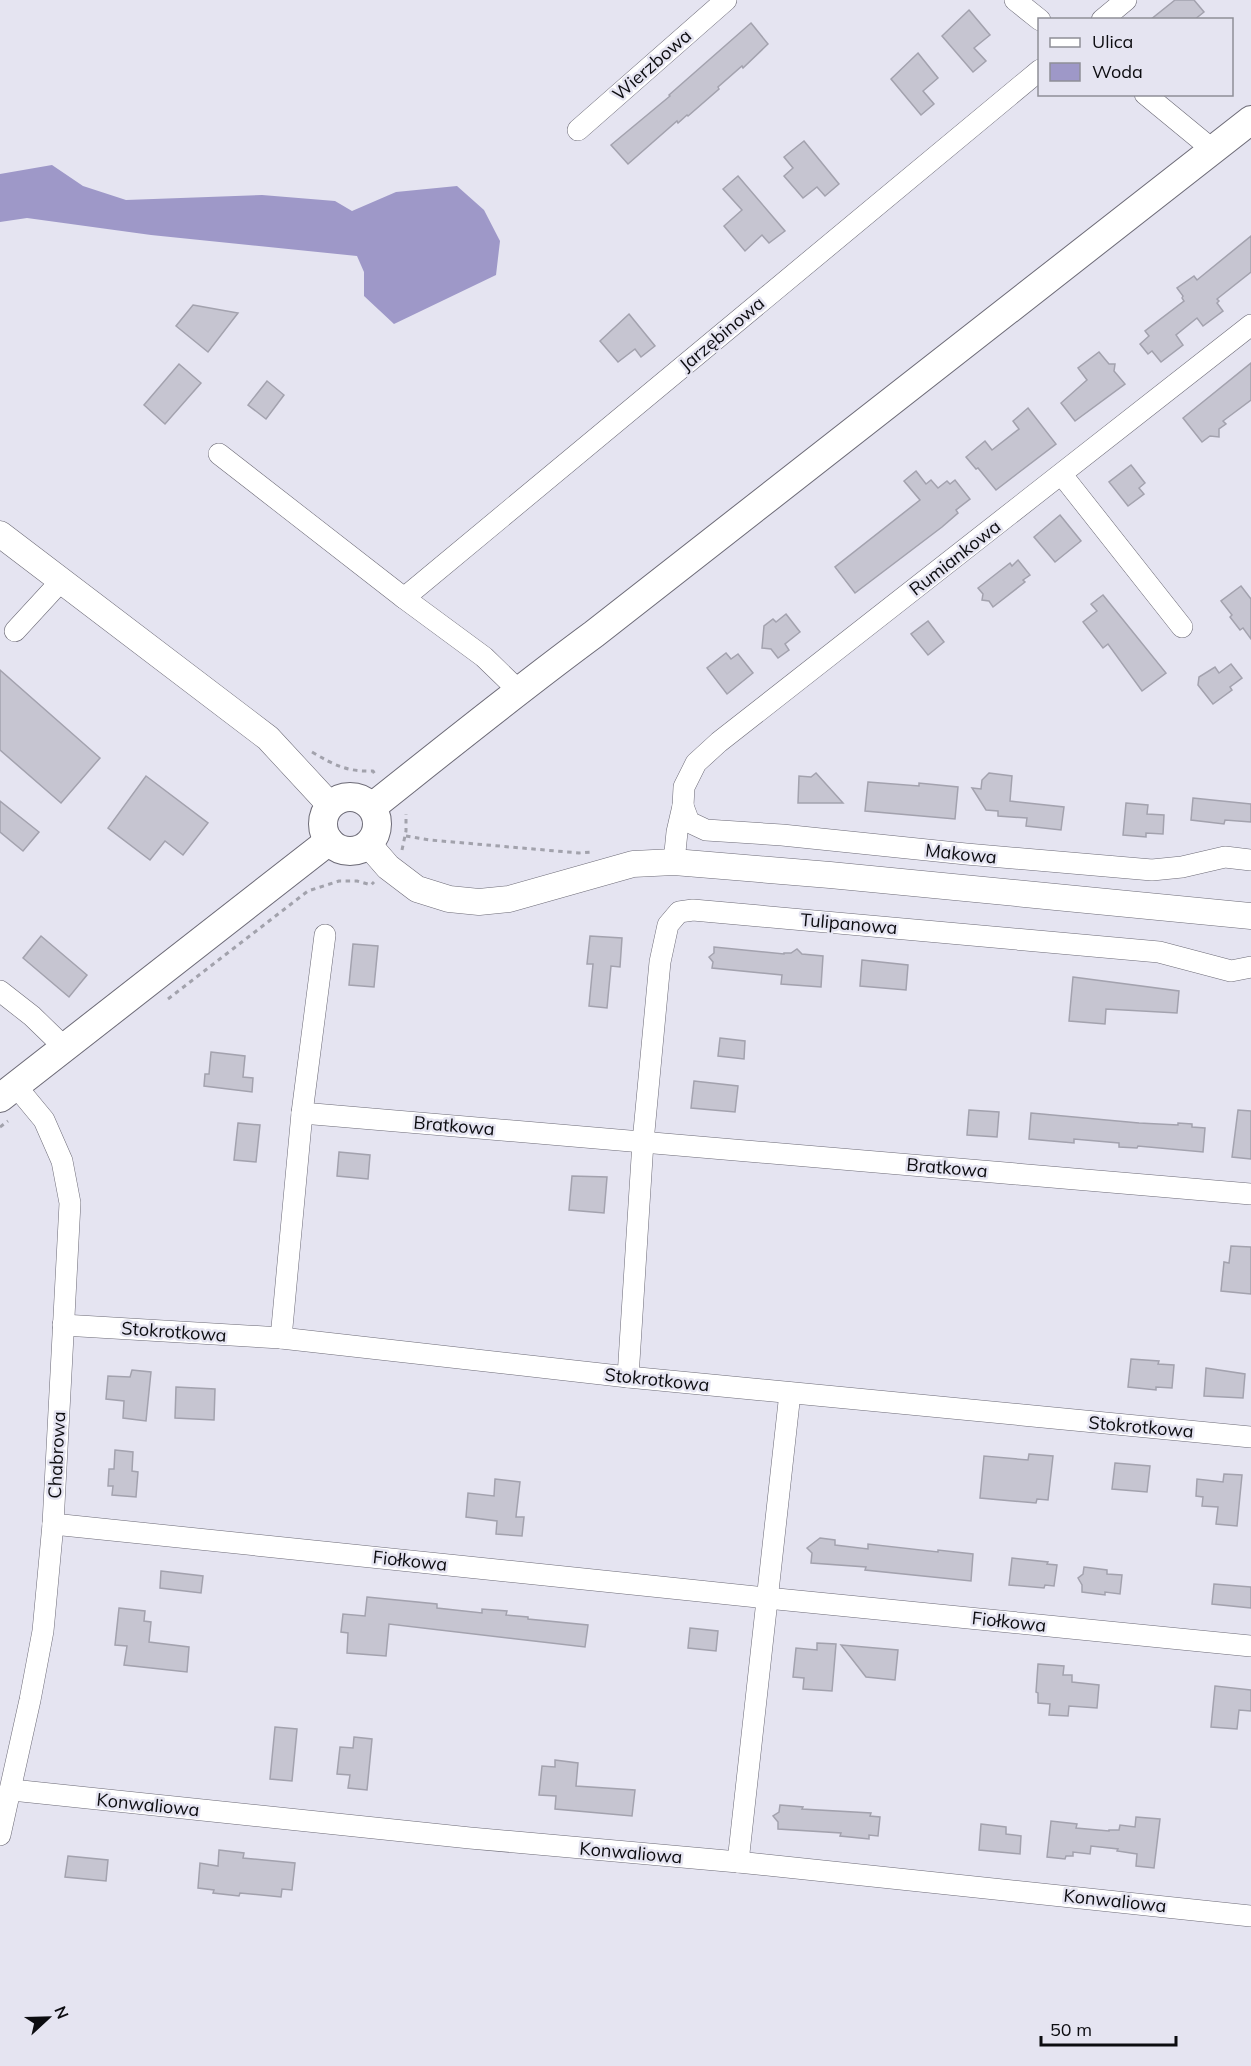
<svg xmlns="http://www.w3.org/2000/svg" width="1251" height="2066" font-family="Mulish,sans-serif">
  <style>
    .water { fill: #9e98c8 }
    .building { fill: #c6c5d1; stroke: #a3a2ae; stroke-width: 1.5 }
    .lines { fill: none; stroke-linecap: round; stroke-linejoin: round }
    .minor-casing { stroke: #6c6a76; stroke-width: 22 }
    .tertiary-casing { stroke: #6c6a76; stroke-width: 27 }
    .secondary-casing { stroke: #6c6a76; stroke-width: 30 }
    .path { stroke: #a2a2ac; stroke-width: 3; stroke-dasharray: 4.5 4.5; stroke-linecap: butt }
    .minor { stroke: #fff; stroke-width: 21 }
    .tertiary { stroke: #fff; stroke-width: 26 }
    .secondary { stroke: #fff; stroke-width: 28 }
    .labels { text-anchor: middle; stroke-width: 5; stroke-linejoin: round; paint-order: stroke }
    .street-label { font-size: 18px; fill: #0c0c10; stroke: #e5e4f1 }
  </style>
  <rect width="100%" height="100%" fill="#e5e4f1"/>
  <path class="water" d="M52,165L83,186L126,200L262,195L335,201L352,211L396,192L457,186L484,210L500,241L496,275L394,324L364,296V272L357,256L151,235L27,218L0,222V174Z"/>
  <g class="building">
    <path d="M1175,0H1194L1204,12L1194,20H1150Z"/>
    <path d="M969,10L990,35L974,48L986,61L973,72L942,36Z"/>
    <path d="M751,23L768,44L743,68L742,66L718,87L719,89L688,116L687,115L678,123L677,121L628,164L611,145L670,96L669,95Z"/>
    <path d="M918,53L938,78L923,91L934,104L921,115L891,79Z"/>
    <path d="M804,141L839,184L825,196L817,187L803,198L784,176L793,168L784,157Z"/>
    <path d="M738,176L785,231L769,243L762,235L745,251L724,226L742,210L723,189Z"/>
    <path d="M1251,236V272L1217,299L1219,301L1217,303L1223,311L1203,326L1197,318L1176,335L1183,345L1161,362L1152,351L1148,354L1140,344L1149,336L1145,331L1184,301L1182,298L1183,296L1177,288L1194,276L1197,280Z"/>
    <path d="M193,305L238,313L208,352L176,326Z"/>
    <path d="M629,314L655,346L641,357L635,349L618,362L600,341Z"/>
    <path d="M1099,352L1109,364H1115L1114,371L1125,384L1075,421L1061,403L1087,380L1078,368Z"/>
    <path d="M1251,363V400L1223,421L1226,424L1219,429V437L1210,436L1202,442L1183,418Z"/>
    <path d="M179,364L201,383L165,424L144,405Z"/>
    <path d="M267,381L284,395L266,419L248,405Z"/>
    <path d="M1028,408L1056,444L996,490L978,468L976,469L966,457L985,441L992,450L1019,429L1013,421Z"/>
    <path d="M1131,465L1145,483L1139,488L1144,494L1128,506L1109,482Z"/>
    <path d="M916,471L926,484L931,480L938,488L947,481L950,484L955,480L970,499L956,510L958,513L942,527L855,593L835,567L920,500L904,481Z"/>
    <path d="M1060,515L1081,541L1055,562L1034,537Z"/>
    <path d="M1018,560L1030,575L1023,580L1025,582L993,607L989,601L982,600L983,594L978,588L1010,563L1012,566Z"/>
    <path d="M1241,586L1251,599V639L1243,628L1240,630L1230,617L1232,615L1221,601Z"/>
    <path d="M1103,595L1166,673L1142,691L1108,644L1103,648L1083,622L1097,611L1091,604Z"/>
    <path d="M786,614L800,632L785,644L789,650L778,658L771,649L762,648L764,626L773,619L776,622Z"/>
    <path d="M928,621L944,642L928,655L911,634Z"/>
    <path d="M726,653L731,659L738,654L753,673L727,694L707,668Z"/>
    <path d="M1231,664L1242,678L1230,687L1232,690L1213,704L1198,685L1199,677L1215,667L1219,673Z"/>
    <path d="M0,670L100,758L61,803L0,750Z"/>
    <path d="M816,773L843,803H798L799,776L811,777Z"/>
    <path d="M989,773L1012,776L1010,801L1064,807L1061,830L1026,826L1027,818L998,816V811L986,810L972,788L981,789L982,780Z"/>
    <path d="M146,776L208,823L183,855L165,841L150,860L108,828Z"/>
    <path d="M868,782L919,786V783L958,787L955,819L865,811Z"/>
    <path d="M1193,798L1251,804V822L1225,820L1224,824L1191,820Z"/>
    <path d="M0,801L39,832L23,851L0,832Z"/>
    <path d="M1126,803L1148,805L1147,814L1164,815L1163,834L1146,833V837L1123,835Z"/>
    <path d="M41,936L87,975L69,997L23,958Z"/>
    <path d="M590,936L622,938L620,967L611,966L607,1008L589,1006L593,964H587Z"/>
    <path d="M353,944L378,946L374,987L349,985Z"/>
    <path d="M714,947L784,954V953H791L797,949L802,954L823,956L821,987L781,984L782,975L712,968L713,962L709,957L714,953Z"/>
    <path d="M862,960L908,965L906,990L860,986Z"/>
    <path d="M1073,977L1179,991L1177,1013L1106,1009L1105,1024L1069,1021Z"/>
    <path d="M720,1038L745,1041L744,1059L718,1056Z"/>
    <path d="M211,1052L245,1056L243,1077L253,1078L252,1092L204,1086L205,1074H209Z"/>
    <path d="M694,1081L738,1086L735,1112L691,1108Z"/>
    <path d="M969,1110L999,1112L997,1137L967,1135Z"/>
    <path d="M1238,1110L1251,1111V1159L1232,1157Z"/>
    <path d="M1031,1113L1139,1123L1178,1125V1123L1192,1124V1127L1205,1128L1203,1152L1138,1146L1137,1148L1119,1147V1143L1074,1139V1143L1029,1139Z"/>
    <path d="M238,1123L260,1125L256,1162L234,1160Z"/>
    <path d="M339,1152L370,1155L368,1179L337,1176Z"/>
    <path d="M572,1176L607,1177L604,1213L569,1210Z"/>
    <path d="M1231,1246L1251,1247V1294L1221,1291L1224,1262L1229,1263Z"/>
    <path d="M1131,1359L1159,1361L1158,1364L1174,1365L1172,1388L1156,1387V1390L1128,1387Z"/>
    <path d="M1206,1368L1245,1374L1243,1398L1204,1396Z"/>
    <path d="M132,1370L151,1372L146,1421L123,1418L124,1401L106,1399L108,1376L130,1377Z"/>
    <path d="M176,1387L215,1389L214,1420L175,1418Z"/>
    <path d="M115,1450L133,1452L132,1471L138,1472L136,1497L112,1495L113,1486H108L109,1469H114Z"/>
    <path d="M1029,1454L1053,1456L1048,1500L1037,1499L1036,1503L980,1498L984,1456L1028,1460Z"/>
    <path d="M1115,1463L1150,1466L1147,1492L1112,1489Z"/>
    <path d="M1224,1474L1242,1475L1237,1526L1216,1524L1218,1507L1202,1506L1203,1497L1196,1496L1197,1479L1223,1482Z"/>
    <path d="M495,1479L520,1482L516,1517H524L522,1536L496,1534L497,1521L466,1517L468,1493L494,1496Z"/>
    <path d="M820,1538L835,1540V1545L868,1549V1544L938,1552V1550L973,1554L971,1581L865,1570L866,1567L811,1563L812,1553L807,1548Z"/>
    <path d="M1012,1558L1048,1562L1047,1564L1057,1565L1054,1586L1045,1585L1044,1588L1009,1585Z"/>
    <path d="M1084,1567L1107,1570V1574L1122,1575L1120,1594L1105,1592V1595L1082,1592V1585L1078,1578L1083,1574Z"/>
    <path d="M161,1571L203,1576L201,1593L160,1588Z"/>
    <path d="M1214,1584L1251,1587V1608L1212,1604Z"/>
    <path d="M367,1597L437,1604V1608L482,1613V1609L507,1611L506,1615L528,1617V1619L588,1625L585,1647L389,1624L386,1656L347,1653L348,1633L341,1632L343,1614L365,1616Z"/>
    <path d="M119,1608L145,1611L144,1621L151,1622L149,1642L189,1647L187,1672L124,1665L127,1646L115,1645Z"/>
    <path d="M690,1628L718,1631L716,1651L688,1648Z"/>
    <path d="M817,1643L836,1644L832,1691L803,1689L804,1678L793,1677L796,1648L817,1650Z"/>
    <path d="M841,1645L898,1650L895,1680L866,1677Z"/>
    <path d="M1038,1664L1064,1666L1063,1675H1072V1682L1099,1685L1097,1708L1069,1706L1068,1716L1049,1715L1050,1704L1038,1703V1693L1036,1692Z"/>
    <path d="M1215,1686L1251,1690V1711L1239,1710L1237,1729L1211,1727Z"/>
    <path d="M275,1727L297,1729L292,1781L270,1779Z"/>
    <path d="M354,1737L372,1739L367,1790L348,1788L350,1775L337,1774L340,1747L353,1748Z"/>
    <path d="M555,1760L578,1763L576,1786L635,1790L632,1816L555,1809L556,1796L539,1795L542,1766L555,1767Z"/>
    <path d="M780,1805L803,1807L802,1809L871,1813L870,1816L880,1817L878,1836L869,1835V1839L840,1836L841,1833L778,1829V1822L773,1816L779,1812Z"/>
    <path d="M1136,1817L1160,1819L1154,1868L1136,1866L1137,1854L1117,1851L1118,1849L1091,1846L1090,1854L1073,1852V1856H1066L1065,1859L1047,1857L1051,1821L1077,1824L1076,1828L1109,1831V1830H1119L1120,1825L1135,1827Z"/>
    <path d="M981,1824L1006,1827V1834L1021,1836L1020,1854L979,1850Z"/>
    <path d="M219,1850L244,1853L243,1858L295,1863L292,1890L282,1889L281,1897L240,1893L239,1896L213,1893L214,1890L198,1888L200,1863L218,1866Z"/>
    <path d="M68,1856L108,1860L106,1881L65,1877Z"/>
  </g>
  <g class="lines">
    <g class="minor-casing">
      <g id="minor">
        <path d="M1015,0L1040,20"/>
        <path d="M1102,20L1126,0"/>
        <path d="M1145,94L1213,150"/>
        <path d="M578,130L726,0"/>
        <path d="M219,454L404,598L484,657L518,690"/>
        <path d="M1062,475L1182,627"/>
        <path d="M404,598L1040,70"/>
        <path d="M15,631L61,581"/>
        <path d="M683,806L689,822L706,830L782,835L966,854L1152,870L1182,867L1225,857L1251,860"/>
        <path d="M674,862L677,832L683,806L684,787L696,763L719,742L1251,325"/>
        <path d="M0,991L32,1016L64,1047"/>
        <path d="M302,1113L1251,1194"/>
        <path d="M63,1325L281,1338L628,1377L1251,1437"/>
        <path d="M281,1338L302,1113L325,935"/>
        <path d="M628,1377L643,1142L660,962L668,925L679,912L693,910L1159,952L1231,971L1251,967"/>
        <path d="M53,1524L767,1598L1251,1646"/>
        <path d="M12,1790L470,1838L738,1862L1251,1916"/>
        <path d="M0,1835L30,1700L43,1631L53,1524L70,1203L62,1161L44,1120L15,1085"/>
        <path d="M738,1862L790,1393"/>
      </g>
    </g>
    <g class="tertiary-casing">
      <g id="tertiary">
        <path d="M0,534L268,738L330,805"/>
        <path d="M368,844L388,867L417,889L449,899L479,902L509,899L633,864L674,862L830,875L1251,916"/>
      </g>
    </g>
    <g class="secondary-casing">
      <g id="secondary">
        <circle cx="350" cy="824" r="27"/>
        <path d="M372,807C445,749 518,690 594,634L1251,120"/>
        <path d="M0,1098L329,841"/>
      </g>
    </g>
    <g class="path">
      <path d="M312,752C334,765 347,772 373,771L376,776"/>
      <path d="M406,836L430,840L579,853L592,852"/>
      <path d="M402,850L406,831V814"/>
      <path d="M168,999L308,891L339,881H357L371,885L374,882"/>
      <path d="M0,1127L8,1121"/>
    </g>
    <use href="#minor" class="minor"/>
    <use href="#tertiary" class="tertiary"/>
    <use href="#secondary" class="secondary"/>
  </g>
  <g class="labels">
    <g class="street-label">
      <text transform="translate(652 65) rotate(-41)" y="6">Wierzbowa</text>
      <text transform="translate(722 334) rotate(-40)" y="6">Jarzębinowa</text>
      <text transform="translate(955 558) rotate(-38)" y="6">Rumiankowa</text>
      <text transform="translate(961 854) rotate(6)" y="6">Makowa</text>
      <text transform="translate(849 924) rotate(5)" y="6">Tulipanowa</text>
      <text transform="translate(454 1126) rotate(5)" y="6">Bratkowa</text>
      <text transform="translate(947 1168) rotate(5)" y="6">Bratkowa</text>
      <text transform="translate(174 1332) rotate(4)" y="6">Stokrotkowa</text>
      <text transform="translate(657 1380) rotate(6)" y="6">Stokrotkowa</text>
      <text transform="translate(1141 1427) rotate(5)" y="6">Stokrotkowa</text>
      <text transform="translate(57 1455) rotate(-87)" y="6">Chabrowa</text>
      <text transform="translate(410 1561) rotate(6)" y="6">Fiołkowa</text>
      <text transform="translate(1009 1622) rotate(6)" y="6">Fiołkowa</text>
      <text transform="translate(148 1805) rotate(6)" y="6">Konwaliowa</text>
      <text transform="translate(631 1853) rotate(5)" y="6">Konwaliowa</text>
      <text transform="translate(1115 1901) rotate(6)" y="6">Konwaliowa</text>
    </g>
  </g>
  <rect x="1038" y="18" width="195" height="78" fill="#e5e4f1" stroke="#8e8e97" stroke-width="1.5"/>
  <rect x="1050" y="38" width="30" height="9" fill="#ffffff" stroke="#8e8e97" stroke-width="1.5"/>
  <text x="1092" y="48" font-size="18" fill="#0c0c10">Ulica</text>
  <rect x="1050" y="63" width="30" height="18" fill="#9e98c8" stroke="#8e8e97" stroke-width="1.5"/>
  <text x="1092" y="78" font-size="18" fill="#0c0c10">Woda</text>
  <g transform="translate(48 2018) rotate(68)" stroke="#e5e4f1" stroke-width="4.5" paint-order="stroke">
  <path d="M0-4.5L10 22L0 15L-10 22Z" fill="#0c0c10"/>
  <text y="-9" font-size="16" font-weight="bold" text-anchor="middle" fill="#0c0c10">N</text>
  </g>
  <path d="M1041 2036v9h135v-9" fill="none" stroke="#0c0c10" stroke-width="3"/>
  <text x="1050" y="2036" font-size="18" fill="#0c0c10" stroke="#e5e4f1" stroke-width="4.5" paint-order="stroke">50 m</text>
</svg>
